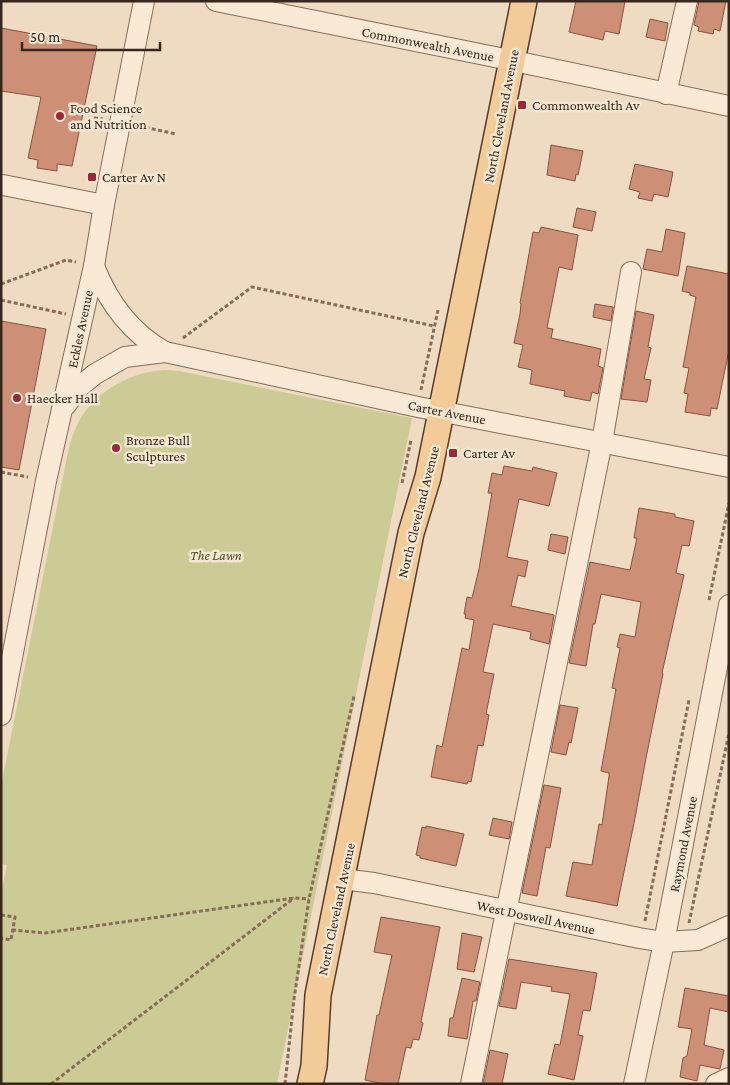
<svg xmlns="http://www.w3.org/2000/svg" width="730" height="1085" font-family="'Crimson Pro',serif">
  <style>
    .green { fill: #cccb96 }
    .building { fill: #cd9077; stroke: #87523f }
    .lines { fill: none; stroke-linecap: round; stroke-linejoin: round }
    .minor-casing { stroke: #886c59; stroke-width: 22 }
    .major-casing { stroke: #563b2d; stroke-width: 28 }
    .path { stroke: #886c59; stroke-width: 3; stroke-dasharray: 4 2.5; stroke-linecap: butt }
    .minor { stroke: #f9e9d5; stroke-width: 20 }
    .major { stroke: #f2cb99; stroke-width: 25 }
    .poi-dot { fill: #972938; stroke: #f5e6d1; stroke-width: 2 }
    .labels { text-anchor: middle; stroke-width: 5; stroke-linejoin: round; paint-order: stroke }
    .street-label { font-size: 14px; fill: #38271d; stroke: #f5e6d1 }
    .poi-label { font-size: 14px; fill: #38271d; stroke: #f5e6d1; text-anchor: start }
    .park-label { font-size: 14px; font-style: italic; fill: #4e5424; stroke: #f5e6d1 }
  </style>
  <rect width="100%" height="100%" fill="#eedbc2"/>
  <path class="green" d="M165,370L179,371L412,418L277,1084H1V894L7,865L1,864V786L68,452C71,440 75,427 82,416C100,389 133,371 165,370Z"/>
  <g class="building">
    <path d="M576,1H625L619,34L605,31L603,40L569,32Z"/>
    <path d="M699,1H726L720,31L714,29L713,34L698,31L699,27L694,25Z"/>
    <path d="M650,19L668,23L665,41L646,37Z"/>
    <path d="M1,28L97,46L72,166L57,164V171L37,168L38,160L28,158L41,97L1,91Z"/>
    <path d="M551,145L583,151L578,175L576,174L575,181L547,175Z"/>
    <path d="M635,164L673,172L668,197L654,194L652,201L638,198L640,192L629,189Z"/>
    <path d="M577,208L596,212L592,231L573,227Z"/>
    <path d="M541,227L578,235L572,270L559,267L547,328L553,329L551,338L601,349L598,366L603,368L598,394L592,392L590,401L564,396L565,391L530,384L532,370L518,367L523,345L514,343L520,314L521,304L520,303L533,232L539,233Z"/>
    <path d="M666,229L685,233L678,276L643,269L647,249L662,252Z"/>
    <path d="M687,266L729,274V350L717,409L711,408L710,416L685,412L688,394L684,393L689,368L683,367L696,297L690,295V293L682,291Z"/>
    <path d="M595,304L613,307L611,321L593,317Z"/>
    <path d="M636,311L654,315L648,347L651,348L644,379L651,380L647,402L621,399Z"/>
    <path d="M1,321L46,329L19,470L1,467Z"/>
    <path d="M504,466L532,471L533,467L557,473L549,506L519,499L507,557L528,561L525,577L518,575L511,606L554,615L549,644L530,639L531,632L493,624L483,672L494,674L486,714L489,715L483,746L478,745L471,782L468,781L467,784L431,777L437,745L442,747L462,648L469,650L474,620L465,618L466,614H464L467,597L472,598L479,569L492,493H488L492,473L502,475Z"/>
    <path d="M639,508L675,514V517L694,521L689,546L682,545L676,573L684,575L662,673L663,674L646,758L635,818L617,906L566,896L573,862L592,865L599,824L602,825L609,776V773L601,771L616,689L612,688L620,648L617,647L620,634L635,637L641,602L601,594L595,624H593L586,666L569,663L590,562L630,570L637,538H634Z"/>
    <path d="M551,534L568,537L565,554L548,550Z"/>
    <path d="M560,705L578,708L571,743L569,742L566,755L551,752Z"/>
    <path d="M544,785L561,788L550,848L546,847L537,896L522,893Z"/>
    <path d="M493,818L512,822L509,839L489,835Z"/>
    <path d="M426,826L464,834L456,866L420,858V856L416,855L422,827L426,828Z"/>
    <path d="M381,917L440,927L421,1022L423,1023L419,1040L413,1039L411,1048L406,1047L398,1084H384L365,1080L377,1015H379L392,955L374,952Z"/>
    <path d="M462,933L482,937L474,972L457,969Z"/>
    <path d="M509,959L597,973L590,1011L583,1010L578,1035L583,1036L574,1080L548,1074L555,1044L560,1045L570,994L551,991L552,987L521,982L516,1009L499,1006Z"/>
    <path d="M462,978L480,982L476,1001H473L467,1039L448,1036L450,1018H453Z"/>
    <path d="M685,988L729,996V1012L710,1008L704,1045L724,1050L720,1069L700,1065L697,1081L680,1077L683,1058L687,1056L692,1029L678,1027Z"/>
    <path d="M490,1050L508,1054L502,1084H483Z"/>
  </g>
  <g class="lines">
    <g class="minor-casing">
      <g id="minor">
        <path d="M216,1L490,56L729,106"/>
        <path d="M666,94L687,1"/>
        <path d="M3,185L104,205"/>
        <path d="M94,266C108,302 131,333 165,352L418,407L729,467"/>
        <path d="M66,405L78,388L95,374L125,357L165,352"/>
        <path d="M1,715L46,481L94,266L104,205L144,1"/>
        <path d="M342,879L374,883L639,938L664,942L698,940L729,926"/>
        <path d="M471,1084L602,442L631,272"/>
        <path d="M634,1084L664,942L729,605"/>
        <path d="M716,1084L729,1078"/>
      </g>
    </g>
    <g class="major-casing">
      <path id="major" d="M310,1084L314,1066L318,995L411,533L428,477L524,1"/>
    </g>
    <g class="path">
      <path d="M94,118L103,119"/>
      <path d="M139,126L176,134"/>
      <path d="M1,284L66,260L76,262"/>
      <path d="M1,300L66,314"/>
      <path d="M183,338L252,287L434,326"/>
      <path d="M421,390L438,310"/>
      <path d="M1,472L28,477"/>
      <path d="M402,483L411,440"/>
      <path d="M709,600L729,503"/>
      <path d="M1,915L15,917L11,940L1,938"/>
      <path d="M645,921L689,700"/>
      <path d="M689,923L729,733"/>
      <path d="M12,930L45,933L294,898L309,899"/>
      <path d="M51,1084L294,898"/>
      <path d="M285,1084L294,999L309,899L354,696"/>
    </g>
    <use href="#minor" class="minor"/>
    <use href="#major" class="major"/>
  </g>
  <g class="poi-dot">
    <rect x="517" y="100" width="10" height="10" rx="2.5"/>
    <circle cx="60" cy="116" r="5"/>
    <rect x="87" y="172" width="10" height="10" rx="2.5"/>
    <circle cx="17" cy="398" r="5"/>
    <circle cx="116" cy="448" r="5"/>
    <rect x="448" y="448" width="10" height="10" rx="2.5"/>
  </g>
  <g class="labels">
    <g class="street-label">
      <text transform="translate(428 44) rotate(11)" y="5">Commonwealth Avenue</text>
      <text transform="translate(501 116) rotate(-79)" y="5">North Cleveland Avenue</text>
      <text transform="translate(80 329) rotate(-78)" y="5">Eckles Avenue</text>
      <text transform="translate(447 412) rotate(11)" y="5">Carter Avenue</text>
      <text transform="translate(418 512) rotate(-76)" y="5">North Cleveland Avenue</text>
      <text transform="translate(683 844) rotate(-79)" y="5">Raymond Avenue</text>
      <text transform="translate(336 909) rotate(-78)" y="5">North Cleveland Avenue</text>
      <text transform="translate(536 917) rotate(12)" y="5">West Doswell Avenue</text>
    </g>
    <g class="poi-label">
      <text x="532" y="110">Commonwealth Av</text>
      <text x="70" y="113">Food Science<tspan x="70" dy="16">and Nutrition</tspan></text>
      <text x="102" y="182">Carter Av N</text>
      <text x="27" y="403">Haecker Hall</text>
      <text x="126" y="445">Bronze Bull<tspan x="126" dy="16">Sculptures</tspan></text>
      <text x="463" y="458">Carter Av</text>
    </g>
    <g class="park-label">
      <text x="216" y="560">The Lawn</text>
    </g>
  </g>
  <rect width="730" height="1085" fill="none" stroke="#38271d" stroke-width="5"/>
  <path d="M22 42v8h138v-8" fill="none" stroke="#38271d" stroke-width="2.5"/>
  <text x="30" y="42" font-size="15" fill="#38271d" stroke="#f5e6d1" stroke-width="4" paint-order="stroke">50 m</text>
</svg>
